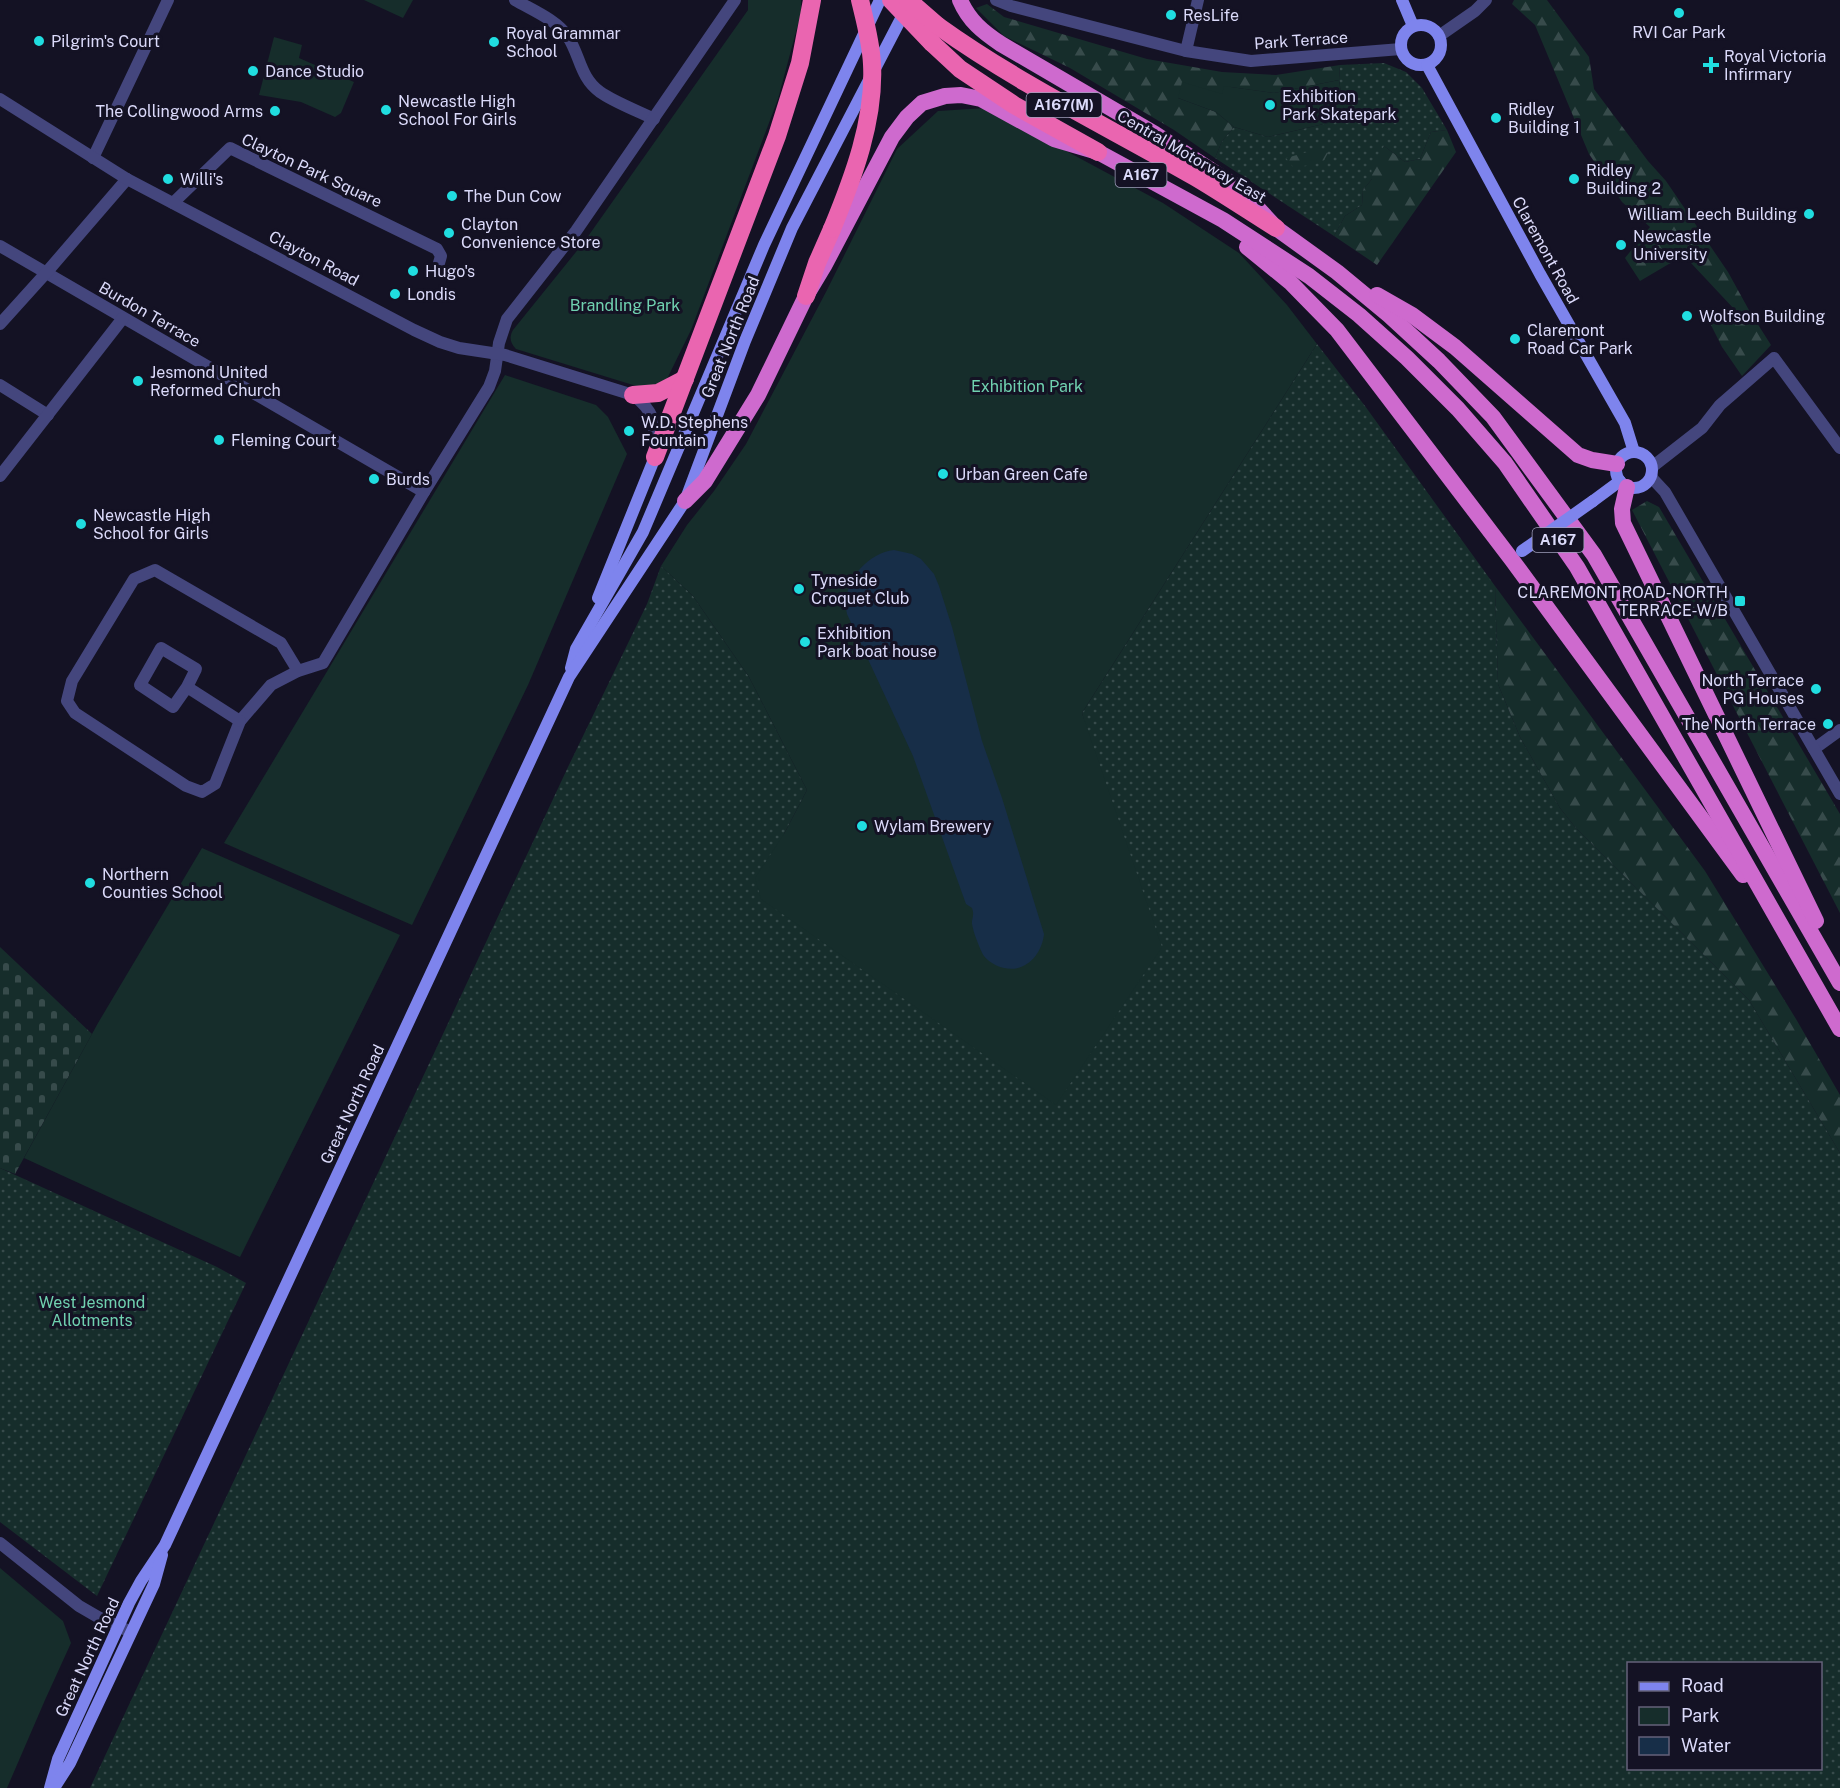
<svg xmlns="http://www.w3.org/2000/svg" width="1840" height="1788" font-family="'Public Sans',sans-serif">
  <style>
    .grass { fill: url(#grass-dots); fill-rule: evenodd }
    .forest { fill: url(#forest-firs) }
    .cemetery { fill: url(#cemetery-stones) }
    .park { fill: #162d2b }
    .water { fill: #172e48 }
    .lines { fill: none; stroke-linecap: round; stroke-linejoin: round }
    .minor { stroke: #44467d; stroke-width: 12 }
    .tertiary { stroke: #44467d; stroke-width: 12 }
    .secondary { stroke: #7e84ed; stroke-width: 12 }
    .trunk { stroke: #ce6ace; stroke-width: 16 }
    .motorway { stroke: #ea65b0; stroke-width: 18 }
    .secondary-bridge { stroke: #7e84ed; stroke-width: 12 }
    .motorway-bridge { stroke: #ea65b0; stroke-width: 18 }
    .poi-dot { fill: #20dde0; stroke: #141224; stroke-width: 2 }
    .labels { text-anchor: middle; stroke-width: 6; stroke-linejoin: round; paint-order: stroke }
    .shield { fill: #141224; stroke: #9f9eba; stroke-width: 1.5 }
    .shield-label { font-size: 15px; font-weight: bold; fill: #dbdafa }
    .poi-label { font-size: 16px; fill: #dbdafa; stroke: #141224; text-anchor: start }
    .street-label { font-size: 16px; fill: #dbdafa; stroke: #141224 }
    .park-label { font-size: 16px; fill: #70d1b0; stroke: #141224 }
  </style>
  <defs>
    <pattern id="grass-dots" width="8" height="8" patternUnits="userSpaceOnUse" patternTransform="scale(1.5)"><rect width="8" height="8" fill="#162d2b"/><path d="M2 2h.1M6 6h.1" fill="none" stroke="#374b4b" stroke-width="1.8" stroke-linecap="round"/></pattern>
    <pattern id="forest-firs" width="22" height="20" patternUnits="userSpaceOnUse" patternTransform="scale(1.5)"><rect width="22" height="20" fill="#162d2b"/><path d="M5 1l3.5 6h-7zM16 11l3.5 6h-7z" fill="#374b4b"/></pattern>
    <pattern id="cemetery-stones" width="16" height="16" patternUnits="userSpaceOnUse" patternTransform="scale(1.5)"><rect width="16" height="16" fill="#162d2b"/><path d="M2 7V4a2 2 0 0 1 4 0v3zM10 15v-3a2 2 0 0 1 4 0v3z" fill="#374b4b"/></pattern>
  </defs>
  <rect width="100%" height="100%" fill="#141224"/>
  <g class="grass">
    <path d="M1384,63L1406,72L1422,88L1447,130L1431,132L1420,159L1405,162L1384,146L1372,179L1363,190L1362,205L1345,216L1334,236L1215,158L1222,141L1234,127L1268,137L1345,119L1339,80L1340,65Z"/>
    <path d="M1317,344L1365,406L1495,586L1498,684L1520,737L1560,808L1575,827L1749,1000L1840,1153V1788H90L568,767L647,604L661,566L693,596L749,677L807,790L784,834L1085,724L1082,713ZM1628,1664H1820V1768H1628Z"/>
    <path d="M0,1168L217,1267L246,1283L97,1596L0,1522Z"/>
  </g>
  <g class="forest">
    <path d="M1514,0H1547L1589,57L1594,89L1648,161L1666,181L1728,272L1750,312L1771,345L1742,376L1722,347L1711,325L1735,310L1691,263L1679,258L1640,281L1625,258L1650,227L1622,202L1589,154L1535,25L1512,4Z"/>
    <path d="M987,4L1004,17L1147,59L1222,72L1276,75L1340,65L1339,80L1274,93L1230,87L1222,94L1178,98L1216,112L1234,127L1222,141L1215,158L1174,130L1070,68L1004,36L976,8Z"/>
    <path d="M1447,130L1456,152L1377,265L1334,236L1345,216L1362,205L1363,190L1372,179L1371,165L1384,146L1405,162L1420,159L1431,132Z"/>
    <path d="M1318,149L1328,153L1323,162L1294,168L1286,158Z"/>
    <path d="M1647,501L1659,507L1840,814V913L1632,510Z"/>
    <path d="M1495,586L1705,871L1796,1019L1840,1095V1153L1749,1000L1575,827L1560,808L1520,737L1498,684Z"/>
  </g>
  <path class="cemetery" d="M0,947L92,1034L15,1174L0,1168Z"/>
  <g class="park">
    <path d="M364,0H413L403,18Z"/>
    <path d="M748,0H801V13L778,99L691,330L666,381L646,389L516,349C510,343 509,337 513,330L584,242L748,10Z"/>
    <path d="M274,37L302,45L299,58L354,82L341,113L335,117L301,102L259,95Z"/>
    <path d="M1339,80L1345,119L1268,137L1234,127L1216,112L1178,98L1182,82L1222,94L1224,86L1274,93Z"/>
    <path d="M986,108L1163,203L1239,253L1287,305L1317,344L1082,713L1162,947L1056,1105L761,899L755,878L784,834L807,790L749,677L693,596L661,566L687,525L714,491L746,444L827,290L897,149L938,111Z"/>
    <path d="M505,375L596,405L608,417L627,454L528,685L412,925L224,843Z"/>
    <path d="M202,848L400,935L240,1257L24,1158L98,1023Z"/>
    <path d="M0,1568L63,1621L71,1643L45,1700L7,1788H0Z"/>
  </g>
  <path class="water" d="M894,550L912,554L921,559L934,574L939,586L952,627L982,741L1002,798L1044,934C1042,954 1026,973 1004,968C996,966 989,962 984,956C980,950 971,927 972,921C973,915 974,914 972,908L966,904L913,756L847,614C840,585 866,553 894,550Z"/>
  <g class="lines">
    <g class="minor">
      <path d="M515,0C532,10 557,20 568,37C580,55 580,78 600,92C614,102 638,111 654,119"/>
      <path d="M996,0L1011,6L1186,51L1251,61L1401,49"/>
      <path d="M1186,51L1198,0"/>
      <path d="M93,158L168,0"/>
      <path d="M173,203L230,148L437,249L441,256L439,263"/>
      <path d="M0,246L424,492"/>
      <path d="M0,324L46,273L127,179"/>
      <path d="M0,385L48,415"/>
      <path d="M1652,467L1702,428L1720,405L1774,358L1840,448"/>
      <path d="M0,476L123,318"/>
      <path d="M298,671L281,643L155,570L134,579L72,681L67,701L75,713L186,786L202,792L215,784L240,721L271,685L298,671L323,663L424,492L489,387L495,371L499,343L507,319L576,231L735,0"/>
      <path d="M187,687L196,669L161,648L140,685L173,707L187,687L240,721"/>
      <path d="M1814,749L1840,730"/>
      <path d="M0,1543L79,1606L98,1617L131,1632"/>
    </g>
    <g class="tertiary">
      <path d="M1439,36L1475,11L1486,0"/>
      <path d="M0,99L127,179L414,330L440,342L459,348L505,355L633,395C654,411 655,421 655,446"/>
      <path d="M1651,477L1665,492L1840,794"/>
    </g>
    <g class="secondary">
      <path d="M1402,0L1413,26"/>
      <circle cx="1421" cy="45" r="20"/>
      <path d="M1427,65L1540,274L1625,423L1634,452"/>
      <circle cx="1634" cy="470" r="18"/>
      <path d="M1593,501L1620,481"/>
      <path d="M598,598L655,457"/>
      <path d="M571,668L576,649L643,532L764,245L880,0"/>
      <path d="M50,1788L58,1759L129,1603L141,1581L165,1545L569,677L685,501L745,341L792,228L906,9"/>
      <path d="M54,1788L70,1763L154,1584L162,1555"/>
    </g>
    <g class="trunk">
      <path d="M960,0C969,21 983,32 1001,44L1155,134L1240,189L1276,228L1337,272L1389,315L1439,361L1493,417L1594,555L1840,983"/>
      <path d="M1247,247L1290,282L1337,330L1512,560L1743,875"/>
      <path d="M1377,295L1412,315L1455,347L1578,455L1592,460L1617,464"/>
      <path d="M1627,487L1622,509L1623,523L1816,921"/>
      <path d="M685,501L705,481L758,395L806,296L824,266L892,137L907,117L922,103L945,96L961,95L981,99L1054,139L1098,152L1223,220L1309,276L1359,315L1407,358L1458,409L1505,463L1577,567L1840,1029"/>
    </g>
    <g class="motorway">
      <path d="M938,26C1019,84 1108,127 1195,177C1222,193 1249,211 1276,228"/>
      <path d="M932,43L960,69L1014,105L1098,152"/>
      <path d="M806,296L817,263L832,229"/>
      <path d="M633,395L658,393L685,379"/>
      <path d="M655,457L777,136L800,63L812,0"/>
    </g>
    <path class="secondary-bridge" d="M1522,551L1593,501"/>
    <g class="motorway-bridge">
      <path d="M891,0L932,43"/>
      <path d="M908,0L938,26"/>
      <path d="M832,229C853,178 875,120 872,64C871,42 865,21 860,0"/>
    </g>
  </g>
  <g class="poi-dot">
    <circle cx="1679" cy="13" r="6"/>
    <circle cx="1171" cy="15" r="6"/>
    <circle cx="39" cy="41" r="6"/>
    <circle cx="494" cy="42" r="6"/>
    <path d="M1708 56h6v6h6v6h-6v6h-6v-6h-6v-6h6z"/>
    <circle cx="253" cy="71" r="6"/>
    <circle cx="1270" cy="105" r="6"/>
    <circle cx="386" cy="110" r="6"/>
    <circle cx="275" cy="111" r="6"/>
    <circle cx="1496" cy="118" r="6"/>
    <circle cx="168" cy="179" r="6"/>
    <circle cx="1574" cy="179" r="6"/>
    <circle cx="452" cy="196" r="6"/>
    <circle cx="1809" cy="214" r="6"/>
    <circle cx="449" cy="233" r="6"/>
    <circle cx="1621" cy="245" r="6"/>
    <circle cx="413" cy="271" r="6"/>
    <circle cx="395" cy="294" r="6"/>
    <circle cx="1687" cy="316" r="6"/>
    <circle cx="1515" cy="339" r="6"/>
    <circle cx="138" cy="381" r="6"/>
    <circle cx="629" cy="431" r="6"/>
    <circle cx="219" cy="440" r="6"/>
    <circle cx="943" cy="474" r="6"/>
    <circle cx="374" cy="479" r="6"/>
    <circle cx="81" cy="524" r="6"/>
    <circle cx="799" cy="589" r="6"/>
    <rect x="1734" y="595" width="12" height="12" rx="3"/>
    <circle cx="805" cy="642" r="6"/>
    <circle cx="1816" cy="689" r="6"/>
    <circle cx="1828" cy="724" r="6"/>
    <circle cx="862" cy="826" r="6"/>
    <circle cx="90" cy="883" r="6"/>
  </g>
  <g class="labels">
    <g class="shield">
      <rect x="1026.5" y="93" width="75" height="24" rx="4.5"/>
      <rect x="1115.5" y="163" width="51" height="24" rx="4.5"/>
      <rect x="1532.5" y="528" width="51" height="24" rx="4.5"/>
    </g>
    <g class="shield-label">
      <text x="1064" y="110">A167(M)</text>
      <text x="1141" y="180">A167</text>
      <text x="1558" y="545">A167</text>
    </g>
    <g class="poi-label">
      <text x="1183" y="21">ResLife</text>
      <text x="1679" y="38" text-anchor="middle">RVI Car Park</text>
      <text x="506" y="39">Royal Grammar<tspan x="506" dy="18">School</tspan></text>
      <text x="51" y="47">Pilgrim's Court</text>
      <text x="1724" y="62">Royal Victoria<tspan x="1724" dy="18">Infirmary</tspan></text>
      <text x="265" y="77">Dance Studio</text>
      <text x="1282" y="102">Exhibition<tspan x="1282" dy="18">Park Skatepark</tspan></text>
      <text x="398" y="107">Newcastle High<tspan x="398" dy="18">School For Girls</tspan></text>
      <text x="1508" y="115">Ridley<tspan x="1508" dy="18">Building 1</tspan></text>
      <text x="263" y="117" text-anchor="end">The Collingwood Arms</text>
      <text x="1586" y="176">Ridley<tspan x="1586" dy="18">Building 2</tspan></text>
      <text x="180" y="185">Willi's</text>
      <text x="464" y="202">The Dun Cow</text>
      <text x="1797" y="220" text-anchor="end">William Leech Building</text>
      <text x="461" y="230">Clayton<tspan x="461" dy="18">Convenience Store</tspan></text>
      <text x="1633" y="242">Newcastle<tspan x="1633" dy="18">University</tspan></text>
      <text x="425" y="277">Hugo's</text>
      <text x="407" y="300">Londis</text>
      <text x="1699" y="322">Wolfson Building</text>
      <text x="1527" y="336">Claremont<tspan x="1527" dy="18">Road Car Park</tspan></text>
      <text x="150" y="378">Jesmond United<tspan x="150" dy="18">Reformed Church</tspan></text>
      <text x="641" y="428">W.D. Stephens<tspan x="641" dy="18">Fountain</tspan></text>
      <text x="231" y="446">Fleming Court</text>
      <text x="955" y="480">Urban Green Cafe</text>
      <text x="386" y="485">Burds</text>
      <text x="93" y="521">Newcastle High<tspan x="93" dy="18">School for Girls</tspan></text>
      <text x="811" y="586">Tyneside<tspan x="811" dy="18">Croquet Club</tspan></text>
      <text x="1728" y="598" text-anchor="end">CLAREMONT ROAD-NORTH<tspan x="1728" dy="18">TERRACE-W/B</tspan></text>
      <text x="817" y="639">Exhibition<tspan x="817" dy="18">Park boat house</tspan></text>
      <text x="1804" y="686" text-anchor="end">North Terrace<tspan x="1804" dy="18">PG Houses</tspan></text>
      <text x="1816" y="730" text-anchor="end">The North Terrace</text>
      <text x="874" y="832">Wylam Brewery</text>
      <text x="102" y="880">Northern<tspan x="102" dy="18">Counties School</tspan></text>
    </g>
    <g class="street-label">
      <text transform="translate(1301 40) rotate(-4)" y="6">Park Terrace</text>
      <text transform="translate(1192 156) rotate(30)" y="6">Central Motorway East</text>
      <text transform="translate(312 170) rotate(25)" y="6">Clayton Park Square</text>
      <text transform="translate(1546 250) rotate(61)" y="6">Claremont Road</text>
      <text transform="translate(314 258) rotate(28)" y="6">Clayton Road</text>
      <text transform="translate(150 314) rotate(30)" y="6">Burdon Terrace</text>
      <text transform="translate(730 337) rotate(-68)" y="6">Great North Road</text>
      <text transform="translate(352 1104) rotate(-65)" y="6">Great North Road</text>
      <text transform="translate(87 1657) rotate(-65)" y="6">Great North Road</text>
    </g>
    <g class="park-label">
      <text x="625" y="311">Brandling Park</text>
      <text x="1027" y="392">Exhibition Park</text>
      <text x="92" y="1308">West Jesmond<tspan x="92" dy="18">Allotments</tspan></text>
    </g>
  </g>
  <rect x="1627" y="1662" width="195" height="108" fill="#141224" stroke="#64627a" stroke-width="1.5"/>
  <rect x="1639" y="1682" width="30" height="9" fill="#7e84ed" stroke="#64627a" stroke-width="1.5"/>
  <text x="1681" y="1692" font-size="18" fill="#dbdafa">Road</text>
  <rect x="1639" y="1707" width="30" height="18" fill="#162d2b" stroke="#64627a" stroke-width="1.5"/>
  <text x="1681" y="1722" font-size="18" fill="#dbdafa">Park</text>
  <rect x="1639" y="1737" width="30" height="18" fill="#172e48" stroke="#64627a" stroke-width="1.5"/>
  <text x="1681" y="1752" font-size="18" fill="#dbdafa">Water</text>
</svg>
